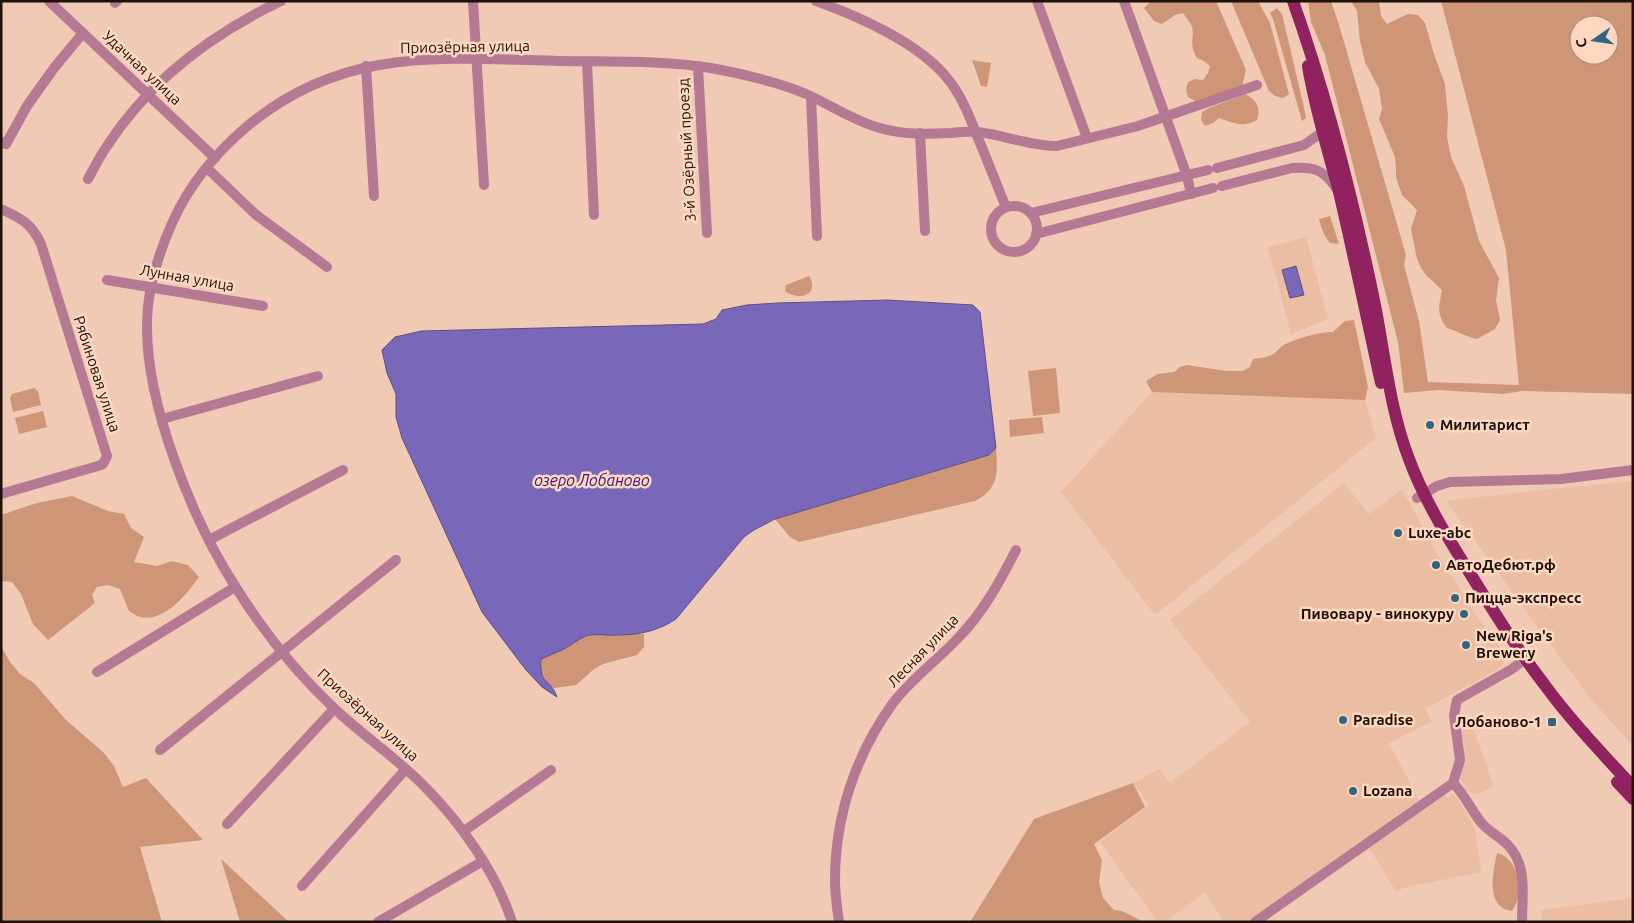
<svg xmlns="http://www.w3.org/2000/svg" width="1634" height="923" font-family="Ubuntu,sans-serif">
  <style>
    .built { fill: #ebbda3 }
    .green { fill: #ce9676; fill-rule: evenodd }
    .water { fill: #7968ba; stroke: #5e4e85 }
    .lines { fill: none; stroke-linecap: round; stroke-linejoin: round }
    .minor { stroke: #b57993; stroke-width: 10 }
    .major { stroke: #8f225f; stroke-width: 12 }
    .poi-dot { fill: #2e6680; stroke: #fed7c0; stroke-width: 2 }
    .labels { text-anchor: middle; stroke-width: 5; stroke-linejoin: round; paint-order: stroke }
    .street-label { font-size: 15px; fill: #1e1109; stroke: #fed7c0 }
    .poi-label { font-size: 15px; font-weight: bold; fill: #1e1109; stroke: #fed7c0; text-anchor: start }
    .water-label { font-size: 16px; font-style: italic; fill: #3c1a7d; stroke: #fed7c0 }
  </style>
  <rect width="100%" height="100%" fill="#f0cab4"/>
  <g class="built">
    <path d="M1306,237L1328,319L1291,334L1268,247Z"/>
    <path d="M1152,392L1365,400L1376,438L1155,615L1061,492Z"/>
    <path d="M1633,481V746L1589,697L1446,501L1551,489Z"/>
    <path d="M1344,483L1369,514L1402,489L1436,552L1478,618L1507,658L1500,668L1425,709L1432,721L1389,743L1419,800L1246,922H1224L1205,892L1165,922H1158L1100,842L1149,805L1133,783L1159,769L1170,783L1250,722L1170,620Z"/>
    <path d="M1464,717L1474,730L1493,785L1486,791L1475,794L1470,793L1466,789L1461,781L1460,774L1465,747L1457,720Z"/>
    <path d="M1454,794L1475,828L1481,872L1407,887L1396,891L1369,848L1445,795L1448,798Z"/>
    <path d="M1633,898V922H1542L1541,910Z"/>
  </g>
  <g class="green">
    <path d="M1151,1H1216L1243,63L1246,70L1242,86L1195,101L1188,97L1186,90L1188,82L1195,79L1203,80L1208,73L1210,66L1204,61L1197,58C1188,42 1195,39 1192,27C1190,22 1186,17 1183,13L1175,15L1162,24L1154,21L1144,8Z"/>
    <path d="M1231,1H1258L1270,23L1289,94L1283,98L1275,96L1269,91Z"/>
    <path d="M1308,1H1331L1339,25L1406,255L1404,265L1419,321L1428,382L1519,385L1506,250L1441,1H1633V394L1522,391L1503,394L1438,390L1404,393L1398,342L1325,55L1311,22ZM1579,25H1609V55H1579Z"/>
    <path d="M1351,1H1379L1381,16L1387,24L1408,14L1418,15L1425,23L1434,54L1445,84L1448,116L1447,137L1451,157L1464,186L1479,241L1499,278L1496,300L1500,320L1495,329L1477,339C1466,337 1458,331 1447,328C1436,314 1439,307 1442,290L1427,276L1421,268L1417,259L1411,229L1417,210L1402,195L1396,177V168L1395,157L1379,119L1382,109L1379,89L1365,62L1360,41L1357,11Z"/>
    <path d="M1277,8L1282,14L1303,103L1306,118L1302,121L1273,19L1270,13Z"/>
    <path d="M972,60L991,63L987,87L981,86Z"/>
    <path d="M1246,94C1257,101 1261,108 1257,120C1243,128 1233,123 1219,118L1213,123L1205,126L1201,120L1202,112L1209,108Z"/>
    <path d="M1330,216L1339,244L1330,243C1324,236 1321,228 1319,219Z"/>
    <path d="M809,276C820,294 800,302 785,291L786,285Z"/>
    <path d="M1354,320L1368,387L1365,400L1152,392L1146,381L1158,374L1174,372L1180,367L1187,365L1227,371H1243L1250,367L1253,359C1258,358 1264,358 1269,356C1275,354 1277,351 1281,347C1289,340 1322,331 1333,332L1345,321Z"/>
    <path d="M1056,368L1060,413L1033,416L1028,371Z"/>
    <path d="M34,388L38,391L41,405L13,412L10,398L12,394Z"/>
    <path d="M43,411L47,427L19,434L15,418Z"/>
    <path d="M1042,417L1044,433L1010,437L1009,420Z"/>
    <path d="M996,448C998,472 999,489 975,501L799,542L790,537L775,519L989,455Z"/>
    <path d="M72,496L108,511L124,514L131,528L144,537L134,562L157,566L172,561L188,565L199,577C187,594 164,623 140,617C137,616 132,613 129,611L120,589L108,585L97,587L92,595L95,603L48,640L33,624L21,594L12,582L1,581V515L37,503Z"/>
    <path d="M631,633L644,634V647L637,655L603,664L594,669L576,685L554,688C541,678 540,675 541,659L563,649L584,636L597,634L620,635Z"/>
    <path d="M1,646L10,662L20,674L34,683L66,720L104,753L114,766L123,787L146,778L203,840L140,847L162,922H1Z"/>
    <path d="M1133,783L1145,807L1094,844L1102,860L1099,882L1103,898L1114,910L1122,911L1144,922H970L1034,819Z"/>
    <path d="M1497,853C1519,858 1525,894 1512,911C1485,908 1493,872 1497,853Z"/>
    <path d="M221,859L289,922H240Z"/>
  </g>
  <g class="water">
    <path d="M1296,266L1304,295L1290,298L1282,270Z"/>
    <path d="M887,300L973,305L980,312L996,448L989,455L775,519L754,530L744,537L676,619C658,631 639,635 617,635C606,636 596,633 586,636C578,639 570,646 562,650C555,653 548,656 541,659C539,686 550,677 557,697L542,687L526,670L482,612L402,438L396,417V394L387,373L382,350L395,337L421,331L703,324L716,319L722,310L747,305L777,303Z"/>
  </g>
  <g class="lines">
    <g class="minor">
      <path d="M49,1L215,158"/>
      <path d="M473,1L484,185"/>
      <path d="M816,1C858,16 919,43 947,78C963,97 971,121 980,143C989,164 997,186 1006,207"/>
      <path d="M1037,1L1087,138"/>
      <path d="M1124,1L1187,176L1191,194"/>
      <path d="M115,3L117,1"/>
      <path d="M587,62L594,215"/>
      <path d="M366,66L374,196"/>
      <path d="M698,66L707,233"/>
      <path d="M811,97L817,236"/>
      <path d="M920,133L925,231"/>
      <path d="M1,142L6,144L27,106L54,68L83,33"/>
      <path d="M207,168L255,214L327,267"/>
      <path d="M1217,168L1304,145L1328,128"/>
      <path d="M88,179C94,168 100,156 107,146C149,81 212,34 281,1"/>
      <path d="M1222,186L1292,168C1314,167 1323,169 1336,188"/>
      <circle cx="1014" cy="229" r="23"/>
      <path d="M1,209C21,218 32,224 41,244L107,456L103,464L98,466L1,494"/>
      <path d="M1031,213L1208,170"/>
      <path d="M1036,234L1213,188"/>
      <path d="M107,280L263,306"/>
      <path d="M162,419L318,376"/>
      <path d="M1417,498L1437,486L1450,482L1561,479L1633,470"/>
      <path d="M209,540L343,470"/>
      <path d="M97,672L235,587"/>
      <path d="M160,750L396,560"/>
      <path d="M1453,783L1460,760L1454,715L1457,700L1512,669L1525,659"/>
      <path d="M227,824L334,709"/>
      <path d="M464,831L551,770"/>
      <path d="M302,886L405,770"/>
      <path d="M378,922L483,861"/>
      <path d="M512,922C497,874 460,822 425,787C398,759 365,737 337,711C298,675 263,631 235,586C192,519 146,404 147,325C147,288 158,254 173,221C189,186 215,154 244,129C340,46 441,58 559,61C607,62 664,60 711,68C743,74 776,81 806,94C831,105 854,121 880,128C903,135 927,134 951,133C960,132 969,131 978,132C1004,135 1030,146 1057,146L1138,126L1257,85"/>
      <path d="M839,922C837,908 835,894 835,880C835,816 856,754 893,703C912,678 939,659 960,636C984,611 1000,581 1016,550"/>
      <path d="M1255,922L1453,783C1465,795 1470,808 1480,821C1486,830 1499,836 1507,844C1528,865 1522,894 1522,922"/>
    </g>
    <g class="major">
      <path d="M1293,1C1328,100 1354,203 1375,305C1385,356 1390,410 1409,459C1424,500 1448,538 1471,575C1494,612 1517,649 1544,684C1571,721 1602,753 1633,787"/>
      <path d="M1308,66C1315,109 1328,150 1339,192C1354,256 1367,319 1381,383"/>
      <path d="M1617,782L1633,799"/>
    </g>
  </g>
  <g class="poi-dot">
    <circle cx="1430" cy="425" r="5"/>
    <circle cx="1398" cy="533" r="5"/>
    <circle cx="1436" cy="565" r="5"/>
    <circle cx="1455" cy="598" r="5"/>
    <circle cx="1464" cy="614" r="5"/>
    <circle cx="1466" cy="645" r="5"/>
    <circle cx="1343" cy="720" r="5"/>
    <rect x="1547" y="717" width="10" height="10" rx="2.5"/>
    <circle cx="1353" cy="791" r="5"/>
  </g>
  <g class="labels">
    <g class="street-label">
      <text transform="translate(465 47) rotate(-1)" y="5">Приозёрная улица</text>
      <text transform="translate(142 68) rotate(43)" y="5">Удачная улица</text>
      <text transform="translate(687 150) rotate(-93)" y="5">3-й Озёрный проезд</text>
      <text transform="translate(187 278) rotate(10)" y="5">Лунная улица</text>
      <text transform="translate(97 374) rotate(72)" y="5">Рябиновая улица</text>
      <text transform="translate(923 651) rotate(-46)" y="5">Лесная улица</text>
      <text transform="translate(368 715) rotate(42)" y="5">Приозёрная улица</text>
    </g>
    <g class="poi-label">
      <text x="1440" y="430">Милитарист</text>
      <text x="1408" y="538">Luxe-abc</text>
      <text x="1446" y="570">АвтоДебют.рф</text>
      <text x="1465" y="603">Пицца-экспресс</text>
      <text x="1454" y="619" text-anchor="end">Пивовару - винокуру</text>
      <text x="1476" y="641">New Riga's<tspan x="1476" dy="17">Brewery</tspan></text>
      <text x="1353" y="725">Paradise</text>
      <text x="1542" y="727" text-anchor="end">Лобаново-1</text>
      <text x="1363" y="796">Lozana</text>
    </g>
    <g class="water-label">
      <text x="592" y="486">озеро Лобаново</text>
    </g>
  </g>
  <rect width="1634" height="923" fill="none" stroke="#1e1109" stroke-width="5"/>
  <g transform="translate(1594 40) rotate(257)"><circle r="24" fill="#fed7c0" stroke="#a48877"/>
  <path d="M0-4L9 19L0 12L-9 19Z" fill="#2e6680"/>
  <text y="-8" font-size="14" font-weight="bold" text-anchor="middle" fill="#1e1109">С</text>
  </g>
</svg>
